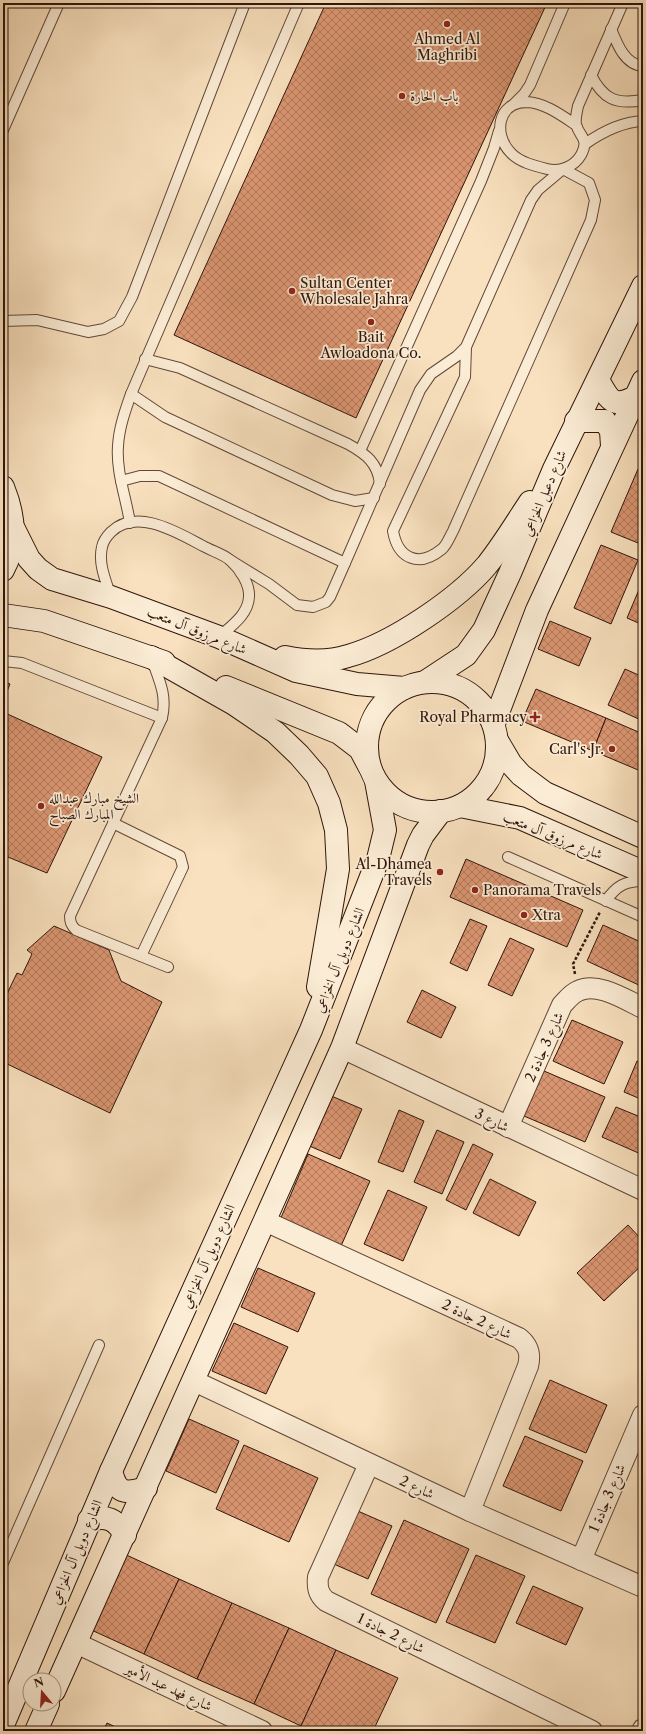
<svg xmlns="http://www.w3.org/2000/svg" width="646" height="1734" font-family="'Libre Caslon Text',Amiri,serif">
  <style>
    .building { fill: url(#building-cross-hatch); stroke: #2f150b }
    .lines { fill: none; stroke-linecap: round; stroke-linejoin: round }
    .lane-casing { stroke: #624838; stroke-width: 12 }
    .street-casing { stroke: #624838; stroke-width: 22 }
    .secondary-casing { stroke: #2f150b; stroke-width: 24 }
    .path { stroke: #2f150b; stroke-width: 2.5; stroke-dasharray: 3 2; stroke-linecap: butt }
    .lane { stroke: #fbecd5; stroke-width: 10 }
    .street { stroke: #fbecd5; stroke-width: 20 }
    .secondary { stroke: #fbecd5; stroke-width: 22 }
    .poi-dot { fill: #8f2418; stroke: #fbecd5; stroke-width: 1.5 }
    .labels { text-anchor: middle; stroke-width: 3.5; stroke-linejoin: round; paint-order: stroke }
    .poi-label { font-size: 14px; fill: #2f150b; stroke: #fbecd5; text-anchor: start }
    .street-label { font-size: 14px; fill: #2f150b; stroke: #fbecd5 }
  </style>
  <defs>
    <pattern id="building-cross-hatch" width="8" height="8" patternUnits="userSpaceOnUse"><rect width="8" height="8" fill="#db9672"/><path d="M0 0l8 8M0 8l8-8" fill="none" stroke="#b2795c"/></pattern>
  </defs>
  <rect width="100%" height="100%" fill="#f9e1bf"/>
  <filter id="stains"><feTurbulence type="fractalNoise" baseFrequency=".005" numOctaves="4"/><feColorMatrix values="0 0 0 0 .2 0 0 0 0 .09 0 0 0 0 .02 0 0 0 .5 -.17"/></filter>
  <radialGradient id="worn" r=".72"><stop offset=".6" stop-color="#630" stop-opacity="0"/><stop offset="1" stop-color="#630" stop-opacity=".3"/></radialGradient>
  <g class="building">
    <path d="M326,3H547L356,418L174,335Z"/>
    <path d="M638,469L643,471V545L611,532Z"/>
    <path d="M601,545L638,560L611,624L574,608Z"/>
    <path d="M643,580V625L627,618Z"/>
    <path d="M550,621L591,638L579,666L538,649Z"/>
    <path d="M625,669L643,677V721L608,705Z"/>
    <path d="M3,681L10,684L4,699H3Z"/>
    <path d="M536,689L606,718L593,751L522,721Z"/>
    <path d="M3,712L102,757L47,873L3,855Z"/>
    <path d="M606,718L643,734V772L593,751Z"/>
    <path d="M466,859L583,910L567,947L450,897Z"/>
    <path d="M470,919L487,926L467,971L450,963Z"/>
    <path d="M603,925L643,943V987L587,961Z"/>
    <path d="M54,926L109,950L121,981L162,1002L110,1113L3,1062V1002L17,973L22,975L32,954L27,950Z"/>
    <path d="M510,938L534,949L512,996L488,985Z"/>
    <path d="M422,990L456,1007L441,1038L407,1022Z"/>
    <path d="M572,1020L623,1042L604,1084L553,1061Z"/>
    <path d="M637,1061L643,1064V1100L624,1092Z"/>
    <path d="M544,1071L605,1097L585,1142L524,1116Z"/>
    <path d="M329,1095L362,1109L340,1159L307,1145Z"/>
    <path d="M616,1107L643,1118V1155L602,1137Z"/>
    <path d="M399,1110L424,1121L403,1172L378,1162Z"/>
    <path d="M437,1130L464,1142L442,1194L414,1182Z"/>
    <path d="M473,1144L493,1154L466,1210L446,1200Z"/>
    <path d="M308,1154L370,1181L341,1246L280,1220Z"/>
    <path d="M490,1179L536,1202L519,1236L473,1213Z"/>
    <path d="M388,1190L427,1207L403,1261L364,1244Z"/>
    <path d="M628,1225L643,1241V1264L604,1301L577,1273Z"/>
    <path d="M258,1268L315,1293L298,1332L241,1307Z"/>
    <path d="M234,1323L288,1347L266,1394L212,1371Z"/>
    <path d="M550,1380L607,1405L586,1453L529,1429Z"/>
    <path d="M189,1419L239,1441L216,1493L166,1471Z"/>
    <path d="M525,1436L583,1461L561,1511L503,1486Z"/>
    <path d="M244,1445L318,1478L289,1542L216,1509Z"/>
    <path d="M351,1508L392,1526L368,1579L327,1561Z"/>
    <path d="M404,1520L469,1549L436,1623L371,1594Z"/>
    <path d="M122,1553L179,1579L144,1654L87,1628Z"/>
    <path d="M476,1555L525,1576L495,1643L446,1622Z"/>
    <path d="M179,1579L232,1603L197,1679L144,1654Z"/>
    <path d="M533,1586L583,1608L566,1645L516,1623Z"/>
    <path d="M232,1603L289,1628L254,1704L197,1679Z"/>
    <path d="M289,1628L336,1650L301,1726L254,1704Z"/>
    <path d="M336,1650L398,1678L373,1731H313L301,1726Z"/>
    <path d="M107,1723L124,1731H103Z"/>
  </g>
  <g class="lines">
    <g class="lane-casing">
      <g id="lane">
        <path d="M611,29C617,44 625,65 643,66"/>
        <path d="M591,75C603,99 616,105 643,100"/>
        <path d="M514,104L524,94L530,85L565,3"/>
        <path d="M576,125C561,115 545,103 527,102C497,102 493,135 511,153C519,162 535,166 547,169C560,172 574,167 581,155C590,138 579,137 576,124C575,119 577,111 578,106L623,3"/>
        <path d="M3,130L59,3"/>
        <path d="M585,144C602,132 621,122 643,121"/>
        <path d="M3,321L37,320L88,332L104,329L119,321L132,297L245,3"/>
        <path d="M145,359L180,368L348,444C366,454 378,463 380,484"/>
        <path d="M131,394L165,417L332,495L355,501L374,498"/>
        <path d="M360,451L481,181L494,148L499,131"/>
        <path d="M121,481L140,476H159L345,563"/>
        <path d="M130,523C126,497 116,472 118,446C119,428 125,411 131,394L299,3"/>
        <path d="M230,560L269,584L297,605L313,607L326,602L330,597L345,563L420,390L431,374L457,356L466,347L531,200L538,190L563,169L589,183L595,200L591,220L453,531C450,536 447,545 442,549C419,568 398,559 393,531L465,377L466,347"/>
        <path d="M111,597C106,581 98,564 102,547C103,542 107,536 111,532C137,507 178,533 203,546C212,551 223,554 230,560C240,569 250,584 249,597C248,615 231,626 219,637"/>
        <path d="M152,660C160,682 167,696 162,718L70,916C70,922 71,925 76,930L168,967"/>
        <path d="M3,661L22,663L162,718"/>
        <path d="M113,823L180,856L183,867L141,956"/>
        <path d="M508,857L643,917"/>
        <path d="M606,901C616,886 625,881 643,881"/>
        <path d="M3,1563L99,1345"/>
      </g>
    </g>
    <g class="street-casing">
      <g id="street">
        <path d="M342,1048L643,1190"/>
        <path d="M508,1127L562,1005C567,1000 571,994 578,991C597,981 626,1000 643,1008"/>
        <path d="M265,1221L519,1338C529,1346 531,1354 528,1366L470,1511"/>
        <path d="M194,1381L470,1511L643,1587"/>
        <path d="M369,1464L318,1577C317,1587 318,1594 326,1601L592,1731"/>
        <path d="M581,1560L643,1415"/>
        <path d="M76,1643L262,1731"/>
        <path d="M642,1731L643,1729"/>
      </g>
    </g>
    <g class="secondary-casing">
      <g id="secondary">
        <path d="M598,380C610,401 612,408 636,397"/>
        <path d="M576,421H605L611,431L612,446"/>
        <path d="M3,487C14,514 18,543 3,570"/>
        <path d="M14,529L29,559L38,569L52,579L111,597L219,637L296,671L357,684L404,688"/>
        <path d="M3,615L44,621L164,662"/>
        <path d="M151,657L234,704L275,732L299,755L317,776L329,803L336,830L338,869L318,987"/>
        <path d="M285,657C305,661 329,662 348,656C392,644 458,599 487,565C503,545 516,523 530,502"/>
        <circle cx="432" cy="747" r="65"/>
        <path d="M425,682L466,655L484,630L510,573L554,469L643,286"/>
        <path d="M226,687L339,733L360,749L369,766"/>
        <path d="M494,723L537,610L643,381"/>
        <path d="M498,742L511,764L521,775L545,793L643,837"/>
        <path d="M460,806L520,818L643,872"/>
        <path d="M111,1471C117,1494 125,1494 146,1488"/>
        <path d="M89,1520C107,1515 116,1519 125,1535"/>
        <path d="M54,1691L342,1048L418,845L423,835L441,811"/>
        <path d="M3,1725L111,1471L311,1030L378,859L385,830L376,781"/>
        <path d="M36,1731L48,1704"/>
      </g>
    </g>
    <path class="path" d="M575,974L573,964L600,912"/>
    <use href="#lane" class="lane"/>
    <use href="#street" class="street"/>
    <use href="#secondary" class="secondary"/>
  </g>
  <g class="poi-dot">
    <circle cx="447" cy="24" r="4"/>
    <circle cx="402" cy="96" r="4"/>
    <circle cx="292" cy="291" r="4"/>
    <circle cx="371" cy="322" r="4"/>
    <path d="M533 711h4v4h4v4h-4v4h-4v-4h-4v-4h4z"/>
    <circle cx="612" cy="749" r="4"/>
    <circle cx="41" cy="806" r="4"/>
    <circle cx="440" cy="872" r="4"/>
    <circle cx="475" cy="890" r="4"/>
    <circle cx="524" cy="915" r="4"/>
  </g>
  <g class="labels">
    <g class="poi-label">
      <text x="447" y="44" text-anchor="middle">Ahmed Al<tspan x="447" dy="16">Maghribi</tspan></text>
      <text x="410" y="101">باب الحارة</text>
      <text x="300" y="288">Sultan Center<tspan x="300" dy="16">Wholesale Jahra</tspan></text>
      <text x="371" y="342" text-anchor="middle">Bait<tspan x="371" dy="16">Awloadona Co.</tspan></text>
      <text x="527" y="722" text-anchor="end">Royal Pharmacy</text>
      <text x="604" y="754" text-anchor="end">Carl's Jr.</text>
      <text x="49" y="803">الشيخ مبارك عبدالله<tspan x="49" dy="16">المبارك الصباح</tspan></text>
      <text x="432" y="869" text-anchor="end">Al-Dhamea<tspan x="432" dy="16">Travels</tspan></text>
      <text x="483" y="895">Panorama Travels</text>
      <text x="532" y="920">Xtra</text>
    </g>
    <g class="street-label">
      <text transform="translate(544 493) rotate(-67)" y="5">شارع دعبل الخزاعي</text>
      <text transform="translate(197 630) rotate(22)" y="5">شارع مرزوق آل متعب</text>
      <text transform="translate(553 835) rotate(22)" y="5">شارع مرزوق آل متعب</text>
      <text transform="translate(339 960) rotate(-68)" y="5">الشارع دوبل آل الخزاعي</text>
      <text transform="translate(544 1047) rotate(-66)" y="5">شارع 3 جادة 2</text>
      <text transform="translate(492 1120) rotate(26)" y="5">شارع 3</text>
      <text transform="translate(208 1256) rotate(-66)" y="5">الشارع دوبل آل الخزاعي</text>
      <text transform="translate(477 1319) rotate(25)" y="5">شارع 2 جادة 2</text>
      <text transform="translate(417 1487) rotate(25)" y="5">شارع 2</text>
      <text transform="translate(607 1498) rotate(-67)" y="5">شارع 3 جادة 1</text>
      <text transform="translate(76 1552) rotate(-67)" y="5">الشارع دوبل آل الخزاعي</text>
      <text transform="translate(391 1633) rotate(26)" y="5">شارع 2 جادة 1</text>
      <text transform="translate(169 1687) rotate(25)" y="5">شارع فهد عبد الأمير</text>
    </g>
  </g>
  <rect width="646" height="1734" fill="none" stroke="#f9e1bf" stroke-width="16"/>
  <rect x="4" y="4" width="638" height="1726" fill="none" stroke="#2f150b" stroke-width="2"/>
  <rect x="8" y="8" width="630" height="1718" fill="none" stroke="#2f150b"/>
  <g transform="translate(42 1692) rotate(342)"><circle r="19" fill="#fbecd5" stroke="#a99684"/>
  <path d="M0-3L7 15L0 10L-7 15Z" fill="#8f2418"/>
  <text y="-6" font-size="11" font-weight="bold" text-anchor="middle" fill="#2f150b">N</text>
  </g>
  <rect width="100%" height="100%" filter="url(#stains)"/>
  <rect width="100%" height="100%" fill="url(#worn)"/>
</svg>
